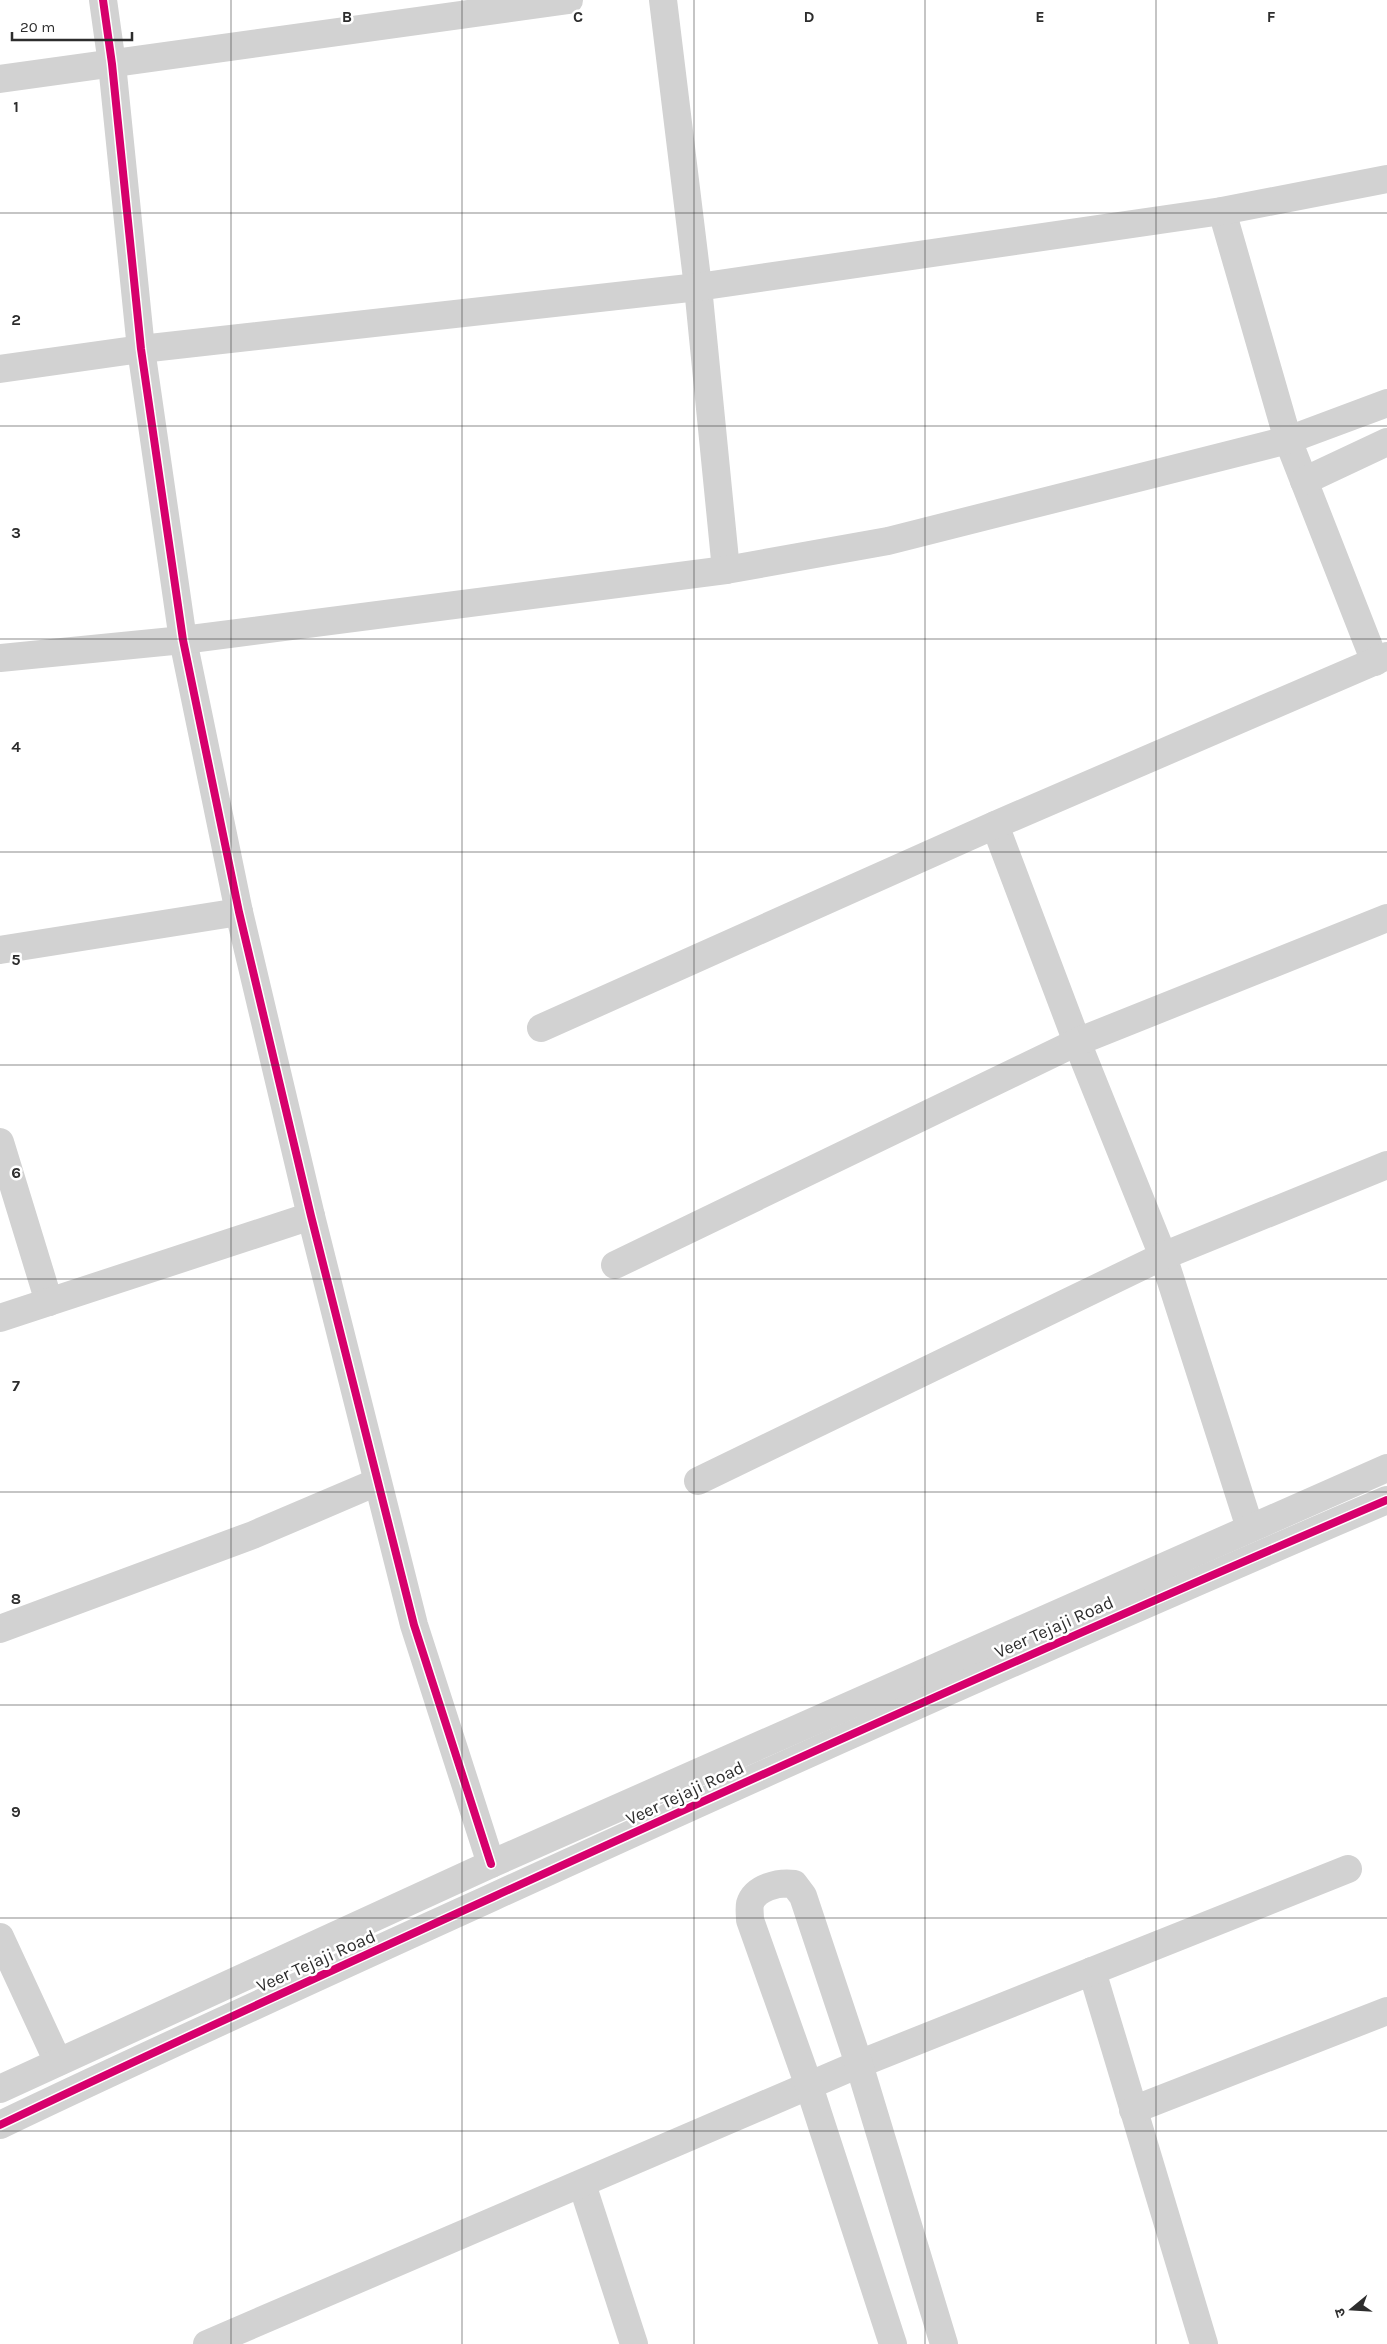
<svg xmlns="http://www.w3.org/2000/svg" width="1387" height="2344" font-family="Karla,'Noto Sans Devanagari',sans-serif">
  <style>
    .lines { fill: none; stroke-linecap: round; stroke-linejoin: round }
    .street { stroke: #d2d2d2; stroke-width: 28 }
    .cycleway-casing { stroke: #fff; stroke-width: 11 }
    .cycleway { stroke: #d6006c; stroke-width: 8 }
    .grid { fill: none; stroke: #2d2d2d; stroke-width: 1; stroke-opacity: 0.55 }
    .labels { text-anchor: middle; stroke-width: 5; stroke-linejoin: round; paint-order: stroke }
    .street-label { font-size: 18px; fill: #2d2d2d; stroke: #fff }
    .grid-label { font-size: 16px; text-anchor: middle; font-weight: bold; fill: #2d2d2d; stroke: #fff; stroke-width: 5; stroke-linejoin: round; paint-order: stroke }
  </style>
  <rect width="100%" height="100%" fill="#fff"/>
  <g class="lines">
    <g class="street">
      <path d="M103,0L112,64L141,349L183,640L239,912L311,1216L414,1625L491,1864"/>
      <path d="M663,0L698,287L726,570"/>
      <path d="M0,79L569,0"/>
      <path d="M1222,211L1288,440L1375,662"/>
      <path d="M0,369L141,349L698,287L1222,211L1387,179"/>
      <path d="M1304,481L1387,442"/>
      <path d="M0,658L183,640L726,570L888,541L1288,440L1387,403"/>
      <path d="M995,825L1077,1042L1163,1256L1250,1528"/>
      <path d="M0,950L239,912"/>
      <path d="M541,1028L995,825L1387,656"/>
      <path d="M0,1142L49,1302"/>
      <path d="M615,1265L1077,1042L1387,918"/>
      <path d="M0,1318L311,1216"/>
      <path d="M698,1481L1163,1256L1387,1165"/>
      <path d="M0,1629L253,1535L377,1482"/>
      <path d="M0,1937L58,2062"/>
      <path d="M1092,1971L1204,2344"/>
      <path d="M0,2089L491,1864L1387,1468"/>
      <path d="M1133,2110L1387,2011"/>
      <path d="M0,2125C163,2047 328,1972 493,1897C790,1761 1087,1628 1387,1500"/>
      <path d="M582,2184L634,2344"/>
      <path d="M207,2344L859,2064L1348,1869"/>
      <path d="M893,2344L809,2086L750,1920C750,1915 749,1908 750,1904C755,1887 779,1882 794,1884L803,1896L859,2064L944,2344"/>
    </g>
    <g class="cycleway-casing">
      <g id="cycleway">
        <path d="M103,0L112,64L141,349L183,640L239,912L311,1216L414,1625L491,1864"/>
        <path d="M0,2125C163,2047 328,1972 493,1897C790,1761 1087,1628 1387,1500"/>
      </g>
    </g>
    <use href="#cycleway" class="cycleway"/>
  </g>
  <path class="grid" d="M231,0V2344M462,0V2344M694,0V2344M925,0V2344M1156,0V2344M0,213H1387M0,426H1387M0,639H1387M0,852H1387M0,1065H1387M0,1279H1387M0,1492H1387M0,1705H1387M0,1918H1387M0,2131H1387"/>
  <g class="labels">
    <g class="street-label">
      <text transform="translate(1054 1627) rotate(-24)" y="6">Veer Tejaji Road</text>
      <text transform="translate(685 1793) rotate(-25)" y="6">Veer Tejaji Road</text>
      <text transform="translate(316 1961) rotate(-24)" y="6">Veer Tejaji Road</text>
    </g>
  </g>
  <g class="grid-label">
    <text x="347" y="22">B</text>
    <text x="578" y="22">C</text>
    <text x="809" y="22">D</text>
    <text x="1040" y="22">E</text>
    <text x="1271" y="22">F</text>
    <text x="16" y="112">1</text>
    <text x="16" y="325">2</text>
    <text x="16" y="538">3</text>
    <text x="16" y="752">4</text>
    <text x="16" y="965">5</text>
    <text x="16" y="1178">6</text>
    <text x="16" y="1391">7</text>
    <text x="16" y="1604">8</text>
    <text x="16" y="1817">9</text>
  </g>
  <g transform="translate(1352 2309) rotate(252)" stroke="#ffffff" stroke-width="4" paint-order="stroke">
  <path d="M0-4L9 19L0 12L-9 19Z" fill="#2d2d2d"/>
  <text y="-8" font-size="14" font-weight="bold" text-anchor="middle" fill="#2d2d2d">उ</text>
  </g>
  <path d="M12 32v8h120v-8" fill="none" stroke="#2d2d2d" stroke-width="2.5"/>
  <text x="20" y="32" font-size="15" fill="#2d2d2d" stroke="#ffffff" stroke-width="4" paint-order="stroke">20 m</text>
</svg>
